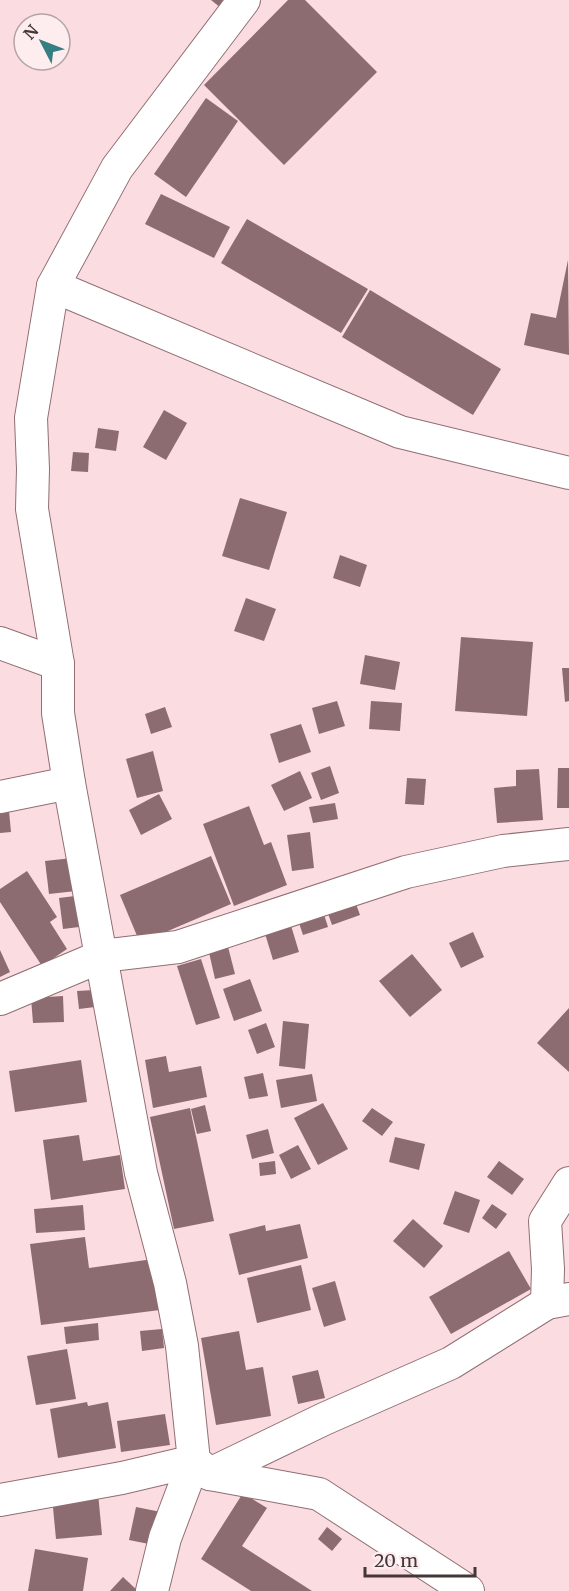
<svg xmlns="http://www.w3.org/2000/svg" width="569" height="1591" font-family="Merriweather,serif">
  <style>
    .building { fill: #8d6c71 }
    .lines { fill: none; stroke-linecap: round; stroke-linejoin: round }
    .minor-casing { stroke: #906e73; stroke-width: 34 }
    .minor { stroke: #fff; stroke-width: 32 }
  </style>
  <rect width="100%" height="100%" fill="#fbdce0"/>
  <g class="building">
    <path d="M211,0H227L221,8Z"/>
    <path d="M288,0H305L377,72L284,165L204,85Z"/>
    <path d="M206,98L238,121L186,197L154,174Z"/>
    <path d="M161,194L230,227L214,258L145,224Z"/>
    <path d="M247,219L368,289L341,333L221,263Z"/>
    <path d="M568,260L569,355L524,345L531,313L556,318Z"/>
    <path d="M370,290L501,369L473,415L342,337Z"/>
    <path d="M164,410L187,423L166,460L143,447Z"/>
    <path d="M98,428L119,431L116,451L95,448Z"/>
    <path d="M73,452L89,453L88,472L71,471Z"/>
    <path d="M240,498L287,512L269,570L222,556Z"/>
    <path d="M340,555L367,565L360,587L333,578Z"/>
    <path d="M246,598L276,609L264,641L234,631Z"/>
    <path d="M461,637L533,642L527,716L455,711Z"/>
    <path d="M365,655L400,662L395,690L360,684Z"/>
    <path d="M562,668H569V701L565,702Z"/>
    <path d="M337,701L345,726L319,734L312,708Z"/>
    <path d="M371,701L402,703L400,731L369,729Z"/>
    <path d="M165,707L172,727L151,734L145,714Z"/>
    <path d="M301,724L311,752L279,763L270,734Z"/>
    <path d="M153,751L163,791L137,798L126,759Z"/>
    <path d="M330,766L339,793L321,800L311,773Z"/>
    <path d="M558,768H569V808H557Z"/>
    <path d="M539,769L543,820L497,823L494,788L516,786V770Z"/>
    <path d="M300,771L312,798L284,811L271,785Z"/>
    <path d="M407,778L426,779L424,805L405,804Z"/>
    <path d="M159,794L172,819L141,835L129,810Z"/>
    <path d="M335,803L338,819L313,823L309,807Z"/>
    <path d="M249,806L264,845L271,842L287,885L234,906L203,824Z"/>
    <path d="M9,811L11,832L0,833V812Z"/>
    <path d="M310,832L314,868L292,871L287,835Z"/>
    <path d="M211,856L231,904L140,943L120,895Z"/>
    <path d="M72,858L76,891L49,894L45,861Z"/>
    <path d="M27,871L57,917L50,922L67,949L42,966L0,902V889Z"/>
    <path d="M352,893L360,915L332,925L324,902Z"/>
    <path d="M83,895L87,926L63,929L59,898Z"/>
    <path d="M321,905L328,927L303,935L296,914Z"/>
    <path d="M289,919L299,952L273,960L263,927Z"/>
    <path d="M473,932L484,957L461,968L449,943Z"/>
    <path d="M227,943L235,974L215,979L208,948Z"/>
    <path d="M0,950L10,972L0,977Z"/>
    <path d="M412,954L442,990L410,1017L379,981Z"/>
    <path d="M201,959L220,1018L196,1025L177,966Z"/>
    <path d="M250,979L262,1011L234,1021L223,989Z"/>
    <path d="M94,990L95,1007L79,1009L77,991Z"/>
    <path d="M63,996L64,1022L33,1023L31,998Z"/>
    <path d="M569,1008V1072L537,1043Z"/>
    <path d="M283,1021L309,1024L305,1069L279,1066Z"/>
    <path d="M266,1023L275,1047L257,1054L248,1030Z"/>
    <path d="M166,1056L169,1072L201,1066L207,1097L153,1108L145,1060Z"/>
    <path d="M81,1060L87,1102L15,1112L9,1071Z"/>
    <path d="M263,1073L268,1096L249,1099L244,1077Z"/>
    <path d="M312,1074L317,1101L281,1108L276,1080Z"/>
    <path d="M323,1103L348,1149L318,1165L294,1118Z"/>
    <path d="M205,1105L211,1131L197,1134L191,1109Z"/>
    <path d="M190,1108L214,1221L174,1229L150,1117Z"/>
    <path d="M372,1108L393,1122L382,1136L362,1121Z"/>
    <path d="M268,1129L274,1153L252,1159L246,1135Z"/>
    <path d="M79,1135L83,1161L120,1155L125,1189L51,1200L43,1140Z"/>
    <path d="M395,1137L425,1144L419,1170L389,1162Z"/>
    <path d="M298,1145L311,1169L291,1179L279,1155Z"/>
    <path d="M275,1161L276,1174L260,1176L259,1163Z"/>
    <path d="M499,1161L524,1179L512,1195L487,1177Z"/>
    <path d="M455,1191L480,1200L469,1233L443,1224Z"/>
    <path d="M492,1204L507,1214L496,1229L482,1218Z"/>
    <path d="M83,1205L85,1230L36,1233L34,1209Z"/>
    <path d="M413,1219L443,1246L424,1268L393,1241Z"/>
    <path d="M300,1224L308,1258L239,1275L229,1234L265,1225L266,1231Z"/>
    <path d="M85,1237L89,1268L153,1259L160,1310L41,1325L30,1244Z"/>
    <path d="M509,1251L531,1289L451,1334L429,1297Z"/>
    <path d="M301,1265L311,1310L257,1323L247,1278Z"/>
    <path d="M335,1281L346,1320L324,1327L312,1288Z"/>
    <path d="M98,1323L99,1340L66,1344L64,1327Z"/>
    <path d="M162,1329L164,1348L142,1351L140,1331Z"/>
    <path d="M239,1331L246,1370L263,1367L271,1416L216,1425L201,1338Z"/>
    <path d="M67,1349L76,1399L36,1405L27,1356Z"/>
    <path d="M318,1370L325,1398L298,1404L292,1376Z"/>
    <path d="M87,1402L88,1406L108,1402L116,1448L58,1458L50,1409Z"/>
    <path d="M165,1414L170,1445L121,1452L117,1421Z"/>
    <path d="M98,1493L102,1535L56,1539L52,1497Z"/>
    <path d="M243,1493L267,1508L242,1546L312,1591H251L201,1559Z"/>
    <path d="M136,1507L166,1513L159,1546L129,1540Z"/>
    <path d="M327,1527L342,1539L332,1551L318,1539Z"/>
    <path d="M35,1549L88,1558L83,1591H28Z"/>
    <path d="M123,1577L138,1591H110Z"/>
  </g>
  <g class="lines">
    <g class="minor-casing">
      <g id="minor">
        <path d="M53,286L400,432L569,473"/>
        <path d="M0,643L58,664"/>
        <path d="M0,797L69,783"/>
        <path d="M0,999L102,956L178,947L406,872L503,851L569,844"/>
        <path d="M547,1303L548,1269L545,1221L569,1183"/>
        <path d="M210,1474L319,1494L468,1591"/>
        <path d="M0,1500L122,1478L194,1461L182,1346L170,1283L141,1173L69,783L58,713V664L32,509L33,469L31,418L53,286L117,168L244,0"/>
        <path d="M152,1591L165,1538L194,1461L210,1474L324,1419L451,1363L547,1303L569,1299"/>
      </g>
    </g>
    <use href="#minor" class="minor"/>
  </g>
  <g transform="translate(42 42) rotate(312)"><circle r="28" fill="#fdedef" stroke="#b3a4a6" stroke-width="1.5"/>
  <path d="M0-4.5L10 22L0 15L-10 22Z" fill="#357e81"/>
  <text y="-9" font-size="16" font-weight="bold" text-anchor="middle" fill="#453638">N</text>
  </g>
  <path d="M365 1567v9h110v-9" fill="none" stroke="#453638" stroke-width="3"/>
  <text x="374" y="1567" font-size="18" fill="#453638" stroke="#fdedef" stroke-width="4.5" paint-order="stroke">20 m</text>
</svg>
